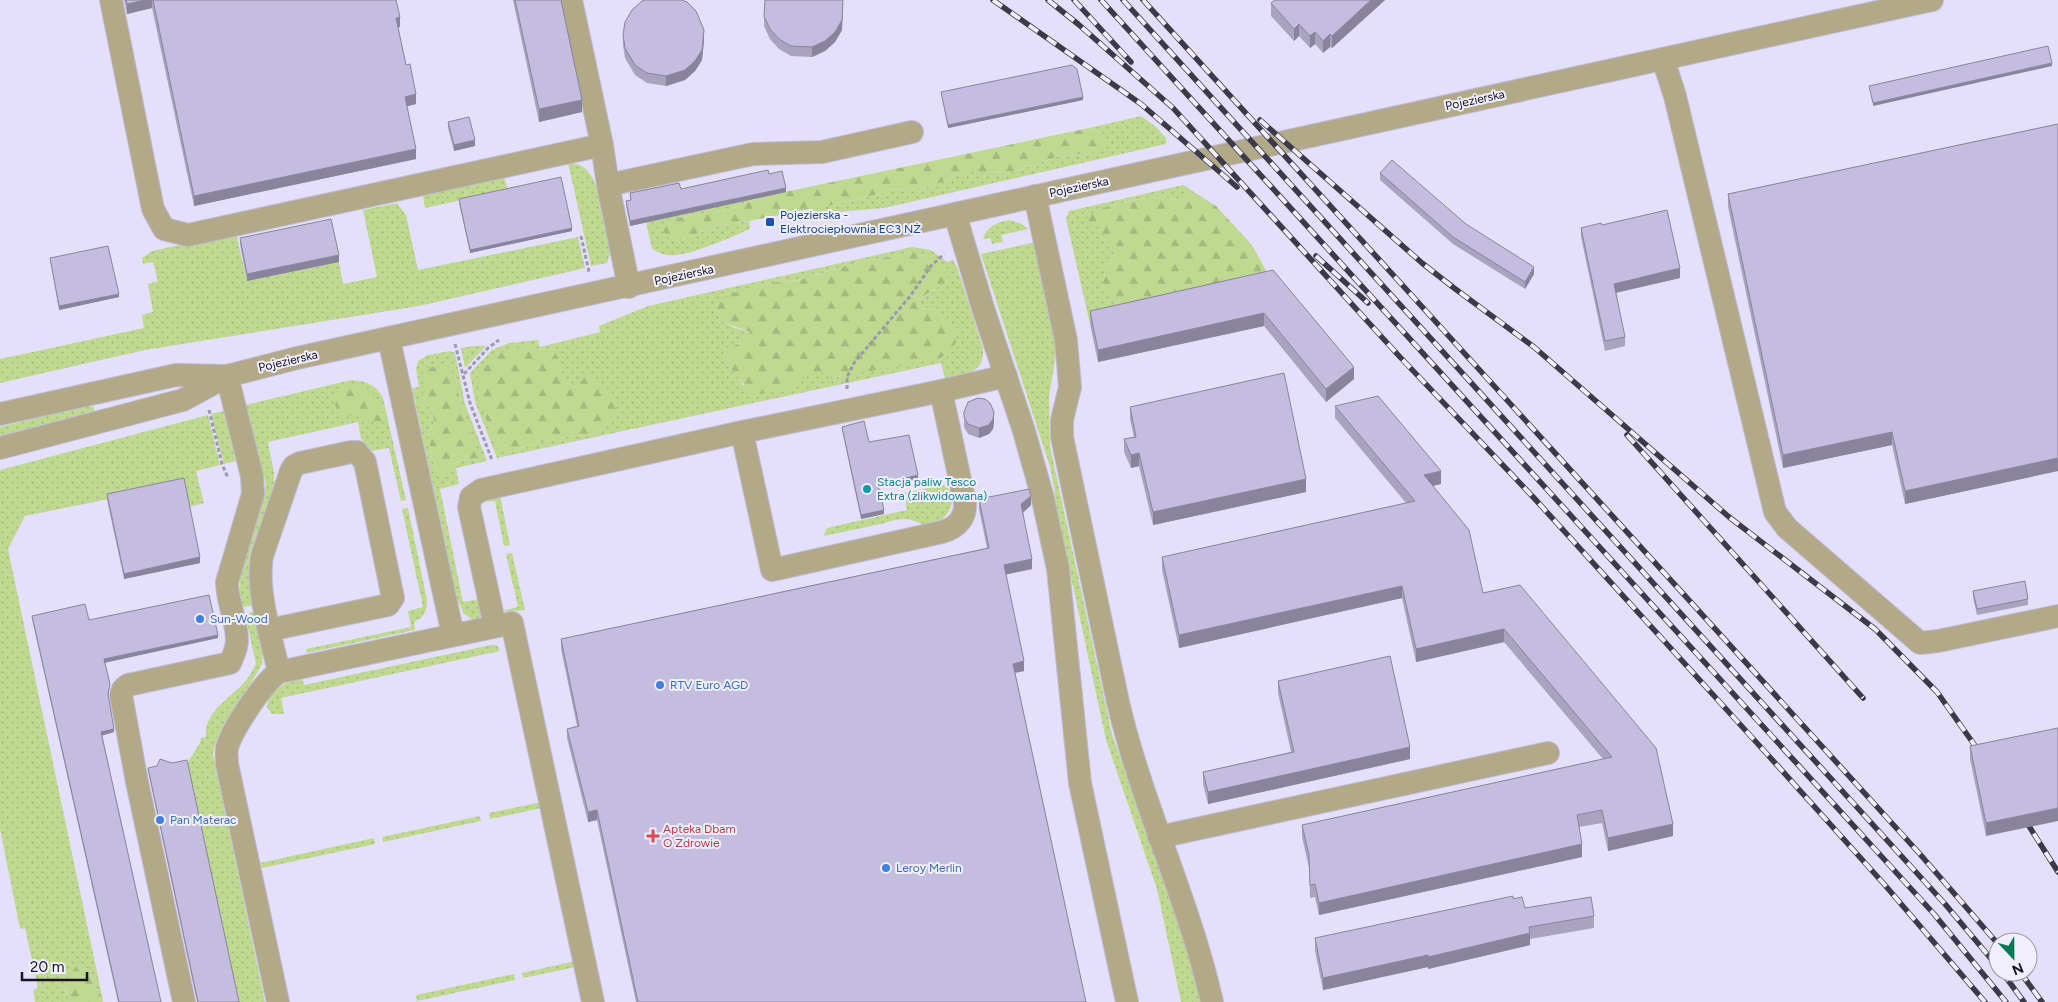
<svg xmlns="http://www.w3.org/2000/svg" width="2058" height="1002" font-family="Figtree,sans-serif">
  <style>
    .grass { fill: url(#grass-dots); fill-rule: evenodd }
    .forest { fill: url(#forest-firs) }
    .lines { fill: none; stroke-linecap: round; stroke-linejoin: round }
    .minor-casing { stroke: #bfbbd4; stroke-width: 24 }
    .path { stroke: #9c98af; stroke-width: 3; stroke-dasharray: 4 2.5; stroke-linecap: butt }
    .minor { stroke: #b2a989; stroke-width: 22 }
    .rail-casing { stroke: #3c3a49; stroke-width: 5.5 }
    .rail { stroke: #f1effd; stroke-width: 4; stroke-dasharray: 11; stroke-linecap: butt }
    .wall { fill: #a9a3c0 }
    .shaded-wall { fill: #89849c }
    .building { fill: #c4bddf; stroke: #89849c }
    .transit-dot { fill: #1a4fb4; stroke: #f1effd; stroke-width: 2 }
    .culture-dot { fill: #0f9aa8; stroke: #f1effd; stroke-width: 2 }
    .shop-dot { fill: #3f7fe0; stroke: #f1effd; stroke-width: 2 }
    .health-dot { fill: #e0444e; stroke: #f1effd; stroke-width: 2 }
    .labels { text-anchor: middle; stroke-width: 4; stroke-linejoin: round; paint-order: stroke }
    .street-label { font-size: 12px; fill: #15131f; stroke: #f1effd }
    .transit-label { font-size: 12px; fill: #164399; stroke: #f1effd; text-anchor: start }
    .culture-label { font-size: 12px; fill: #0d838f; stroke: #f1effd; text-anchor: start }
    .shop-label { font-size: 12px; fill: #366cbe; stroke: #f1effd; text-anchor: start }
    .health-label { font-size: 12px; fill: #be3a42; stroke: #f1effd; text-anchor: start }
  </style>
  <defs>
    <pattern id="grass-dots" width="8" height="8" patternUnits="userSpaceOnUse" patternTransform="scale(1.25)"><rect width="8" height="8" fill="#c0d991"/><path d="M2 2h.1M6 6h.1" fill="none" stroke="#a4b97d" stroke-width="1.8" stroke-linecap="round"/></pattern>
    <pattern id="forest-firs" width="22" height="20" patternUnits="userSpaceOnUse" patternTransform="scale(1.25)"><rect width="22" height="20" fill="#c0d991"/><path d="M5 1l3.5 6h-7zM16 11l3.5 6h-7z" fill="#a4b97d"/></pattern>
  </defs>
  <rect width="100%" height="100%" fill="#e4e0fc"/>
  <g class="grass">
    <path d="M1141,116L1155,126L1166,138V144L884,208L813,214L811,208L852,201L892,190L929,187L957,176L968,169L986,173L1012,172L1060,156L1091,153L1103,132L1089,128Z"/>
    <path d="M568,163C600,162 600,207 605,230H609L612,247L607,263L591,266Z"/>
    <path d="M504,177L508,190L425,208L423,197L425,192Z"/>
    <path d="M1183,185L1194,192L1181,201L1163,197L1139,199L1098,209L1086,220L1098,226V236L1110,246L1115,255L1105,272L1102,289L1112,301L1130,306L1090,324L1066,219L1069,211Z"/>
    <path d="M761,197L727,210L677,218L683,240L715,226L749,221L750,229C731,237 687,258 667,255C662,255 657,251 652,249L646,222Z"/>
    <path d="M397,203L406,215L418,270L578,237L585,268L419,306L145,350L0,383V359L144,328L142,315L153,312L148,284L158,281L153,262L143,264L142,258L152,251L236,233L247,281L339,262L343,284L377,277L363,210Z"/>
    <path d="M1009,220L1022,224L1028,229L1001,235L1003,242L992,244L990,238L983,239C986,227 997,222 1009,220Z"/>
    <path d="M1036,242L1057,348L1049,397L1050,446L1112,734L1192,958L1202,1002H1181L1157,889L1106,740L1053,493L1055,492L1050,467L981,254Z"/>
    <path d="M912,247L931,250L947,262L953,260L957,267L983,348C985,374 965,374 945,379L941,363L497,458L475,402L470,373L492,350L509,343L538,340L540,347L600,332L599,326L648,306ZM913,252L935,290L918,300L919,309L935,308L944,319L858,372L833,378L822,372L805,375L791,389L743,385L737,375L725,361L724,350L745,341L750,332L735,328L720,320L717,304L763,284L799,280L856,263ZM532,347L540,350L554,348L561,373L565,382L576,387L617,417L593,434L549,439L506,454L485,365L494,361L501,353Z"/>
    <path d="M474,346H486L465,368L461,348Z"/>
    <path d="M450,351L455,353L465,404L487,461L456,468L459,484L440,489L463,602L479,599L482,615L478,620H473L464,614L457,599L412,388L419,387L416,369L418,361L428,355ZM455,376L461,405L478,457L457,462L439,476L431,456L428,433L434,422L432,408Z"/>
    <path d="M351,380C366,381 376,384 383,398L406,500L401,501L389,448L372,451L361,439L358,422L268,442L274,473V485L250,554C247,572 250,587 254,605L243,607L240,595V572L244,554L266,485L246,405Z"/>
    <path d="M86,406L94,407V411L0,436V427Z"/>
    <path d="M224,411L236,461L224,464L211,414Z"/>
    <path d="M208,415L220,465L196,471L204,503L189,507L183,484L25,516L8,549L102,996L94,986L90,969L65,990L70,1002H35L33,990L38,988L25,928L20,929L0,829V470Z"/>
    <path d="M944,485C959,494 951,516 937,522C924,529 916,519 904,519C897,519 888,522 881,524C862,528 843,532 824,536L826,529L831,527L907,510L904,493Z"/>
    <path d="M500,495L510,545L504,546L495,501L479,503Z"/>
    <path d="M408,508L427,600C427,611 424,618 414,622L415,630L307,653L306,649L411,627L408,611L423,607L402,509Z"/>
    <path d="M512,553L525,610L509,612L502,611L518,607L506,554Z"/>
    <path d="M254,612L263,653L262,664C248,692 218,723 213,754L265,1002H238L187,763L200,743L201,738L206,737C203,714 228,699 243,684C248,679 252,671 256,664L245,614Z"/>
    <path d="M491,645H497L500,651L281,698L284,714H272L267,707C269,689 286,681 302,678L304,685Z"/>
    <path d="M541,802L542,808L490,819L489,813Z"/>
    <path d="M480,816L481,821L383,842L382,837Z"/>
    <path d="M374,838L375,844L262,868L260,863Z"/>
    <path d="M575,961L576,967L523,978L522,973Z"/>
    <path d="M514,974L515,980L417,1001L416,995Z"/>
  </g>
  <g class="forest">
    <path d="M1089,128L1103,132L1107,140L1103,149L1091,153L1060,156L1012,172L986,173L968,170L957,176L929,187L892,190L852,201L749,221L715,226L683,240L666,237L663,227L677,218L727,210L761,197Z"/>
    <path d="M1194,192L1216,206L1252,245L1273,283L1130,306L1112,301L1102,289L1105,272L1115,255L1110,246L1098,236V226L1085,220L1098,209L1139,199L1163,197L1181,201Z"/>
    <path d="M913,252C933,256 942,260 949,280L918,300L919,309L935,308L958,329L956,343L941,358L832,378L822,372L805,376L791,389L754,395C743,385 735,372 725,361L724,350L745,341L750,332L720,321L717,304L734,293L763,284L799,280L856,263Z"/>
    <path d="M532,347L540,350L554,348C561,365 557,379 576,387L586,376C589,377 595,377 597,379C607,386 619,406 617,417L593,434L549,439L506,454L497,448L479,400L477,378L485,365L494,361L501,353L516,348Z"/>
    <path d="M433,367H448L455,376L461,405L479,457L457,462L450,468V476L443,480L439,476L431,456L428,433L434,422L432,408L422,405L423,369Z"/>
    <path d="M351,383L372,391L384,415L381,422C365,420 355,414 339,416L335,404L340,388Z"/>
    <path d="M77,966L90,969L94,986L102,996L103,1002H70C63,986 64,978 77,966Z"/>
  </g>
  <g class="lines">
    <g class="minor-casing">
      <g id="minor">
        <path d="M111,0L153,209L164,229L188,235L602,145L608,185L629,287"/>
        <path d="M571,0L602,145"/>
        <path d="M1663,59L1675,96L1775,512L1787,528L1920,643L1938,641L2058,616"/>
        <path d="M608,185L753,154L822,152L912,132"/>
        <path d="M1035,196L1066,340L1070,387L1062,420V437L1118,702C1142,805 1189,900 1212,1002"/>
        <path d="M955,214L983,308L1024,431L1042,495L1058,569L1080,783L1127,1002"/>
        <path d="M389,339L453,635"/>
        <path d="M0,414L176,375L227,376L297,358L1932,0"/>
        <path d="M742,432L772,570L942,532C957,528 966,518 965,503L941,391"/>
        <path d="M0,448L183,400L227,376"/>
        <path d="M495,626L469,507L471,497L481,490L742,432L941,391L1006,376"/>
        <path d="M269,630L388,605L393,598L365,462L357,452H351L300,463L294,466L291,471L262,556C256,591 271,637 279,672"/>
        <path d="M1159,837L1548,753"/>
        <path d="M184,1002L137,782L121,695L123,689L128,685L230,663C233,656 237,649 237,640C237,621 227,602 227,582L253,494L252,476L227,376"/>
        <path d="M278,1002L227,764C227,759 226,753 227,748C231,731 264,681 279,672L512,623L593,1002"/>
      </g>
    </g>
    <g class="path">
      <path d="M581,236L589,272"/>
      <path d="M455,344L470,403L492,460"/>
      <path d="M464,374L488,348L499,340"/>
      <path d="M847,389V377L854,363L911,295L931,266L944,254"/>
      <path d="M209,410L222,464L228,478"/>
    </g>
    <use href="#minor" class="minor"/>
    <g class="rail-casing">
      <g id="rail">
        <path d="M993,0L1141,104L1237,187"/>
        <path d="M1048,0L1078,24L1173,108L1400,357L1534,498L1767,754L1884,884L1985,1002"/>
        <path d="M1074,0L1131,62"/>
        <path d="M1101,0L1934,914L2006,1002"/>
        <path d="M1123,0L1945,904L1998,967"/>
        <path d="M1143,0L1919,853L1998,944"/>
        <path d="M1260,120L1422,263L1454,288L1534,347L1729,517L1875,629L1937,692L1983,757"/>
        <path d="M1316,256L1368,303"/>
        <path d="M1627,435L1863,698"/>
        <path d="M2022,815L2058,872"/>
        <path d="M2002,972L2024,1002"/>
        <path d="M2020,972L2042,1002"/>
      </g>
    </g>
    <use href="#rail" class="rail"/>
  </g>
  <g class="wall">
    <path d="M124,0H396L400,27H398L406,65L416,104L407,106L416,159L194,206L152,8L127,14Z"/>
    <path d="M513,0H561L582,112L539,122Z"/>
    <path d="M1275,0H1385L1332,48L1330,47L1323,53L1315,44L1310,48L1299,36L1294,41L1271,16V3Z"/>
    <path d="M843,9L842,30L835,42L825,51L812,57L791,56L779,49L770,39L764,26V16Z"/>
    <path d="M623,35L704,40L702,60L695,71L685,80L666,86L647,83L635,75L625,58L623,45Z"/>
    <path d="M941,92L1083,100L948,128Z"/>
    <path d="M448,122L475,146L454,151L448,128Z"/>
    <path d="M2058,124V471L1905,504L1892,445L1783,468L1728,207V194Z"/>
    <path d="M1380,173L1466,224L1534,274L1525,289L1453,244L1380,180Z"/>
    <path d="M769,174L786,192L630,226L626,205V201L631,200L630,193L681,189Z"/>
    <path d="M459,199L572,231L470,253L459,203Z"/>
    <path d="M1581,228L1680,278L1616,293L1625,337V346L1605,351L1581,237Z"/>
    <path d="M240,238L339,262L247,281L240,244Z"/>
    <path d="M50,258L119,297L59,310Z"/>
    <path d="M1273,270L1354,379L1326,402L1264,326L1098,362L1090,324V311Z"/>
    <path d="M1335,406L1441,484L1433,486L1483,593L1520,585L1673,836L1608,851L1602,823L1579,827L1582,857L1319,915L1315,897L1310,898L1309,868L1302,837V825L1603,759L1504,642L1416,662L1402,598L1179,648L1162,570V557L1406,503L1335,418Z"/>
    <path d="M1130,407L1306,492L1153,525L1139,466L1131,468L1124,452V439L1134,437L1130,419Z"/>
    <path d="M964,412L994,422L993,429L989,434L979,438L968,434L964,427Z"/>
    <path d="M842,427L869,442L918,479L879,488L884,514L861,519L842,430Z"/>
    <path d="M107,494L200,563L124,579L107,500Z"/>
    <path d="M979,499L1031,505L1023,513L1032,569L1005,574L1024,671L1015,673L1086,1002H636L597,820L588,822L567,738V729L577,726L561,649V639L987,548L979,509Z"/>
    <path d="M1973,591L2028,599V605L1977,615L1973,597Z"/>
    <path d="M32,616L89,620L218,638L105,662L110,687L108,696L114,732L102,735L161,1002H118L32,619Z"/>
    <path d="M1278,681L1410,759L1208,804L1203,784V772L1291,752L1278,693Z"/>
    <path d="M2058,728L1986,836L1970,759V746Z"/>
    <path d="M148,768L239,1002H197L148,771Z"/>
    <path d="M1513,899L1525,908L1594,916V928L1530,939V945L1428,969V967L1323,990L1315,951V938Z"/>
  </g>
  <g class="shaded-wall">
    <path d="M146,0H152V8L127,14V4Z"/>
    <path d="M843,0L842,30L835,42L825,51L812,57V47Z"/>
    <path d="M1371,0H1385L1332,48V36Z"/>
    <path d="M400,17V27L396,28V18Z"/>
    <path d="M1299,24V36L1294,41V29Z"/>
    <path d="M704,30V40L702,60L695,71L685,80L666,86V76Z"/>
    <path d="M1315,32V44L1310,48V36Z"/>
    <path d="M1330,34V47L1323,53V41Z"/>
    <path d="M2052,63V66L1873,106V103Z"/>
    <path d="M416,94V104L405,107V97Z"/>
    <path d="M1083,97V100L948,128V125Z"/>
    <path d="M582,100V112L539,122V109Z"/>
    <path d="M475,140V146L454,151V145Z"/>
    <path d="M416,149V159L194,206V196Z"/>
    <path d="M786,188V192L630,226V221Z"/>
    <path d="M572,228V231L470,253V250Z"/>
    <path d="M339,255V262L247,281V274Z"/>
    <path d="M1534,267V274L1525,289V282Z"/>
    <path d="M1680,268V278L1614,293V284Z"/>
    <path d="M119,294V297L59,310V306Z"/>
    <path d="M1264,313V326L1098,362V350Z"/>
    <path d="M1354,367V379L1326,402V389Z"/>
    <path d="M994,412V422L993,429L989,434L979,438V428Z"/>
    <path d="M1892,432V445L1783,468V455Z"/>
    <path d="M1139,453V466L1131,468V455Z"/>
    <path d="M2058,458V471L1905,504V491Z"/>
    <path d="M1441,471V484L1424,488V475Z"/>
    <path d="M918,475V479L878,488V485Z"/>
    <path d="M1306,479V492L1153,525V512Z"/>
    <path d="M1031,496V505L1021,514V504Z"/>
    <path d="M884,510V514L861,519V515Z"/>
    <path d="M200,557V563L124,579V574Z"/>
    <path d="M1032,559V569L1004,575V565Z"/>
    <path d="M1402,586V598L1179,648V635Z"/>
    <path d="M1504,629V642L1416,662V649Z"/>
    <path d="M218,635V638L104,663V659Z"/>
    <path d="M1024,661V671L1013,673V664Z"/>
    <path d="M114,729V732L101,736V732Z"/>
    <path d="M1410,747V759L1208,804V792Z"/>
    <path d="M2058,808V821L1986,836V823Z"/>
    <path d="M597,810V820L588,822V812Z"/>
    <path d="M1673,824V836L1608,851V838Z"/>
    <path d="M1582,844V857L1319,915V903Z"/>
    <path d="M1530,933V945L1428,969V957Z"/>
    <path d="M1428,955V967L1323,990V978Z"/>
  </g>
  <g class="building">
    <path d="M126,0H146L127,4Z"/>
    <path d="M153,0H396L400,17L396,18L406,65L410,64L416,94L405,97L416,149L194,196Z"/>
    <path d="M515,0H561L582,100L539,109Z"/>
    <path d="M645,0H681L687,2L696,11L704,30L702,50L695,61L685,70L666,76L647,73L635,65L625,48L623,35L625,22L632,10L642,1Z"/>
    <path d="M765,0H843L842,20L835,32L825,41L812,47L791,46L779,39L770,29L764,16Z"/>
    <path d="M1275,0H1371L1332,36L1330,34L1323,41L1315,32L1310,36L1299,24L1294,29L1271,3Z"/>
    <path d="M2048,46L2052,63L1873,103L1869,86Z"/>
    <path d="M1072,65L1077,69L1083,97L948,125L941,92Z"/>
    <path d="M469,117L475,140L454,145L448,122Z"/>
    <path d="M2058,124V458L1905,491L1892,432L1783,455L1728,194Z"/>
    <path d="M1392,160L1466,224L1534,267L1525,282L1453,237L1380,173Z"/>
    <path d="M768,170L769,174L782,171L786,188L630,221L626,201L631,200L630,193L679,183L681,189Z"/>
    <path d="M561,177L572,228L470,250L459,199Z"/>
    <path d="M1667,210L1680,268L1614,284L1625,337L1605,341L1581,228L1601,223L1602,225Z"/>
    <path d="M331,219L339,255L247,274L240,238Z"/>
    <path d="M108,246L119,294L59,306L50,258Z"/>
    <path d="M1273,270L1354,367L1326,389L1264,313L1098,350L1090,311Z"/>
    <path d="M1284,373L1306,479L1153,512L1139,453L1131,455L1124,439L1136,437L1130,407Z"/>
    <path d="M1378,396L1441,471L1424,475L1469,530L1483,593L1520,585L1656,748L1673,824L1608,838L1602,810L1577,815L1582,844L1319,903L1315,884L1310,885L1309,855L1302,825L1612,757L1504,629L1416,649L1402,586L1179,635L1162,557L1415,501L1335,406Z"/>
    <path d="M978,398L985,399L990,403L994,412L993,419L989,425L979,428L968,424L964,417V412L968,402Z"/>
    <path d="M864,421L869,442L909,435L918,475L878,485L884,510L861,515L842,427Z"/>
    <path d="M184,478L200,557L124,574L107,494Z"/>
    <path d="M1029,489L1031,496L1021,504L1032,559L1004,565L1024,661L1013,664L1086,1002H638L597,810L588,812L567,729L579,726L561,639L989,548L979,499Z"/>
    <path d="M2025,581L2028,599L1977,609L1973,591Z"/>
    <path d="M209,595L218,635L104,659L110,684L108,694L114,729L101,732L161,1002H119L32,616L85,604L89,620Z"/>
    <path d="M1390,656L1410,747L1208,792L1203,772L1294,752L1278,681Z"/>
    <path d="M2058,728V808L1986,823L1970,746Z"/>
    <path d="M160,759L172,763L187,760L239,1002H198L148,768L157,766Z"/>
    <path d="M1513,896V899L1522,897L1525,908L1591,897L1594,916L1529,927L1530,933L1428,957V955L1323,978L1315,938Z"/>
  </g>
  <rect class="transit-dot" x="765" y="217" width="10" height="10" rx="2.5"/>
  <circle class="culture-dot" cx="867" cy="489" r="5"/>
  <g class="shop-dot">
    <circle cx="200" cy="619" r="5"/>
    <circle cx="660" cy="685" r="5"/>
    <circle cx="160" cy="820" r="5"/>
    <circle cx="886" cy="868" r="5"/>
  </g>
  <path class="health-dot" d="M650.5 828.5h5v5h5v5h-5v5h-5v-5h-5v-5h5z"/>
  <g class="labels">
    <g class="street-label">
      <text transform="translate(1475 100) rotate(-12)" y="4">Pojezierska</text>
      <text transform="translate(1079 187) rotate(-12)" y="4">Pojezierska</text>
      <text transform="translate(684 275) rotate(-12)" y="4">Pojezierska</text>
      <text transform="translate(288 361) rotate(-13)" y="4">Pojezierska</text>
    </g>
    <g class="transit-label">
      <text x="780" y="219">Pojezierska -<tspan x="780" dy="14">Elektrociepłownia EC3 NŻ</tspan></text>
    </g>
    <g class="culture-label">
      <text x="877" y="486">Stacja paliw Tesco<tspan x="877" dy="14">Extra (zlikwidowana)</tspan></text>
    </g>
    <g class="shop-label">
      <text x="210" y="623">Sun-Wood</text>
      <text x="670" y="689">RTV Euro AGD</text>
      <text x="170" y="824">Pan Materac</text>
      <text x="896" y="872">Leroy Merlin</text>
    </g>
    <g class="health-label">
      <text x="663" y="833">Apteka Dbam<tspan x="663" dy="14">O Zdrowie</tspan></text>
    </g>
  </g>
  <g transform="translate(2013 957) rotate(158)"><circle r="24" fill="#f1effd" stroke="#9997a4"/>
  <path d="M0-4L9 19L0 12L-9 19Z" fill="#097954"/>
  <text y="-8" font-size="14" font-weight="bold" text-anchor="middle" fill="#15131f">N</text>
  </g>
  <path d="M22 972v8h65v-8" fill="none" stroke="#15131f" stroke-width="2.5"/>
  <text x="30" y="972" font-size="15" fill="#15131f" stroke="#f1effd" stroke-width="4" paint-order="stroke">20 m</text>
</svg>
